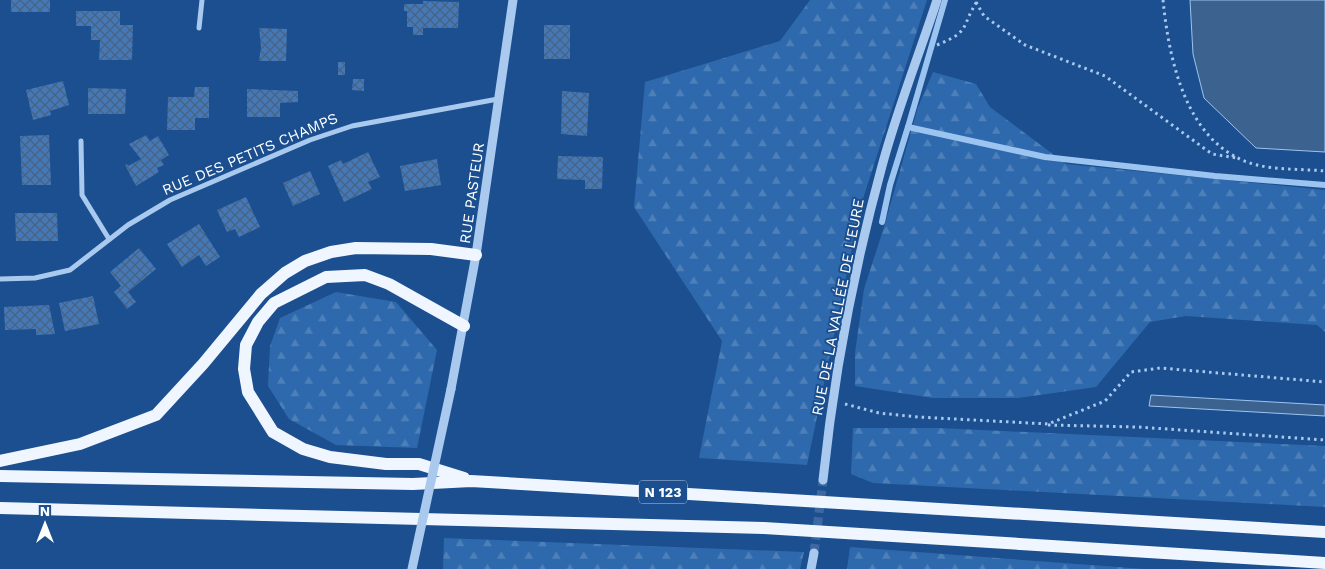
<svg xmlns="http://www.w3.org/2000/svg" width="1325" height="569" font-family="'Work Sans',sans-serif">
  <style>
    .forest { fill: url(#forest-firs) }
    .water { fill: #3c6290; stroke: #9cc4f0 }
    .lines { fill: none; stroke-linecap: round; stroke-linejoin: round }
    .stream { stroke: #9cc4f0; stroke-width: 6 }
    .building { fill: url(#building-cross-hatch) }
    .tertiary-tunnel { stroke: #3d69a0; stroke-width: 9; stroke-dasharray: 9 4.5; stroke-linecap: butt }
    .path { stroke: #a9c9ee; stroke-width: 3; stroke-dasharray: 2.5 4; stroke-linecap: butt }
    .minor { stroke: #a9c9ee; stroke-width: 5 }
    .tertiary { stroke: #a9c9ee; stroke-width: 9 }
    .primary { stroke: #f0f6ff; stroke-width: 12 }
    .tertiary-bridge { stroke: #a9c9ee; stroke-width: 9 }
    .labels { text-anchor: middle; stroke-width: 4; stroke-linejoin: round; paint-order: stroke }
    .shield { fill: #1b4f8f; stroke: #bbcadd; stroke-width: 1 }
    .shield-label { font-size: 14px; font-weight: bold; fill: #fff }
    .street-label { font-size: 15px; fill: #fff; stroke: #1b4f8f }
  </style>
  <defs>
    <pattern id="forest-firs" width="22" height="20" patternUnits="userSpaceOnUse" patternTransform="scale(1.25)"><rect width="22" height="20" fill="#2e69ad"/><path d="M5 1l3.5 6h-7zM16 11l3.5 6h-7z" fill="#4d80b9"/></pattern>
    <pattern id="building-cross-hatch" width="8" height="8" patternUnits="userSpaceOnUse" patternTransform="scale(1.25)"><rect width="8" height="8" fill="#4478b7"/><path d="M0 0l8 8M0 8l8-8" fill="none" stroke="#486282"/></pattern>
  </defs>
  <rect width="100%" height="100%" fill="#1b4f8f"/>
  <g class="forest">
    <path d="M810,0H927L861,205L807,465L699,458L722,341L634,207L645,82L780,41Z"/>
    <path d="M933,72L976,84L990,107L1066,164L1325,190V332L1317,325L1186,316L1150,322L1096,387L1018,398H933L855,386V353L864,289L884,227L918,107Z"/>
    <path d="M336,292L396,302L437,350L417,448L336,445L289,419L268,386L270,346L280,318Z"/>
    <path d="M853,428H939L1325,446V507L873,483L851,474Z"/>
    <path d="M444,538L804,552L800,569H443Z"/>
    <path d="M850,547L1145,569H847Z"/>
  </g>
  <g class="water">
    <path d="M1190,0H1325V152L1256,148L1204,98L1193,54Z"/>
    <path d="M1151,395L1325,405V416L1149,406Z"/>
  </g>
  <g class="lines">
    <g class="stream">
      <path d="M945,0L908,127L1045,157L1215,176L1325,185"/>
      <path d="M882,222L890,185L908,127"/>
    </g>
  </g>
  <g class="building">
    <rect x="11" y="0" width="39" height="12"/>
    <path d="M423,1L459,2L458,28H423V35H413V27H407V11H404V4H423Z"/>
    <path d="M76,11H120V25H133L132,60H99L100,40H91V26H76Z"/>
    <rect x="544" y="25" width="26" height="34"/>
    <path d="M259,28L287,29L286,61H259L261,47Z"/>
    <rect x="338" y="62" width="7" height="13"/>
    <path d="M353,79H364V91L352,90Z"/>
    <path d="M63,81L69,105L50,111L51,115L33,120L26,90Z"/>
    <path d="M195,87H209V118H195V130H167L168,97H194Z"/>
    <path d="M88,88L126,89L125,114H88Z"/>
    <path d="M247,89L298,91V102L280,103V117H247Z"/>
    <path d="M562,91L589,93L587,136L561,134Z"/>
    <path d="M49,135L51,185H22L20,136Z"/>
    <path d="M146,135L150,141L158,136L169,155L161,160L164,165L157,168L159,172L136,186L125,165L127,164L128,166L141,159L129,144Z"/>
    <path d="M368,152L380,177L368,182L372,189L344,202L328,166L341,160L343,164Z"/>
    <path d="M558,156L603,157L602,189H585V180L557,179Z"/>
    <path d="M437,159L441,185L405,191L400,166Z"/>
    <path d="M310,171L320,194L293,206L283,183Z"/>
    <path d="M246,197L260,227L239,237L235,229L227,232L217,210Z"/>
    <path d="M15,213H57L58,241H16Z"/>
    <path d="M199,224L220,257L206,266L199,255L182,267L167,244Z"/>
    <path d="M139,248L156,269L128,292L136,302L127,309L114,292L121,286L110,272Z"/>
    <path d="M93,296L99,324L65,331L59,303Z"/>
    <path d="M49,305L55,334L36,335V329L5,330L4,307Z"/>
  </g>
  <g class="lines">
    <path class="tertiary-tunnel" d="M814,553L823,480"/>
    <g class="path">
      <path d="M1163,0C1169,61 1187,148 1257,165C1277,170 1304,169 1325,171"/>
      <path d="M976,2L984,16L1025,45L1105,76L1212,154L1237,158"/>
      <path d="M937,45C972,31 960,27 978,0"/>
      <path d="M845,404L879,413L918,417L1048,424L1105,401L1131,372L1160,368L1325,382"/>
      <path d="M1048,425L1138,427L1325,440"/>
    </g>
    <g class="minor">
      <path d="M199,28L202,0"/>
      <path d="M81,141L82,195L109,239"/>
      <path d="M0,279L35,278L70,270L128,225L170,200L310,140L352,126L498,99"/>
    </g>
    <g class="tertiary">
      <path d="M451,389L476,255L513,0"/>
      <path d="M823,480C834,374 854,268 882,166C897,110 919,55 937,0"/>
      <path d="M811,569L814,553"/>
    </g>
    <g class="primary">
      <path d="M0,461L80,444L156,415L203,364L261,294L285,273L305,261L331,252L356,248L431,249L476,255"/>
      <path d="M0,476L413,484L471,481L1325,532"/>
      <path d="M464,478L419,464H386L330,457L303,449L273,432L248,392L244,369L246,345L258,322L274,303L326,277L365,275L389,284L464,326"/>
      <path d="M0,508L764,528L1325,563"/>
    </g>
    <path class="tertiary-bridge" d="M412,569L451,389"/>
  </g>
  <g class="labels">
    <rect class="shield" x="639" y="480.5" width="48" height="23" rx="4"/>
    <g class="shield-label">
      <text x="663" y="497">N 123</text>
    </g>
    <g class="street-label">
      <text transform="translate(250 154) rotate(-23)" y="5">RUE DES PETITS CHAMPS</text>
      <text transform="translate(472 193) rotate(-82)" y="5">RUE PASTEUR</text>
      <text transform="translate(838 307) rotate(-79)" y="5">RUE DE LA VALLÉE DE L'EURE</text>
    </g>
  </g>
  <g transform="translate(45 524)" stroke="#1b4f8f" stroke-width="4" paint-order="stroke">
  <path d="M0-4L9 19L0 12L-9 19Z" fill="#ffffff"/>
  <text y="-8" font-size="14" font-weight="bold" text-anchor="middle" fill="#ffffff">N</text>
  </g>
</svg>
